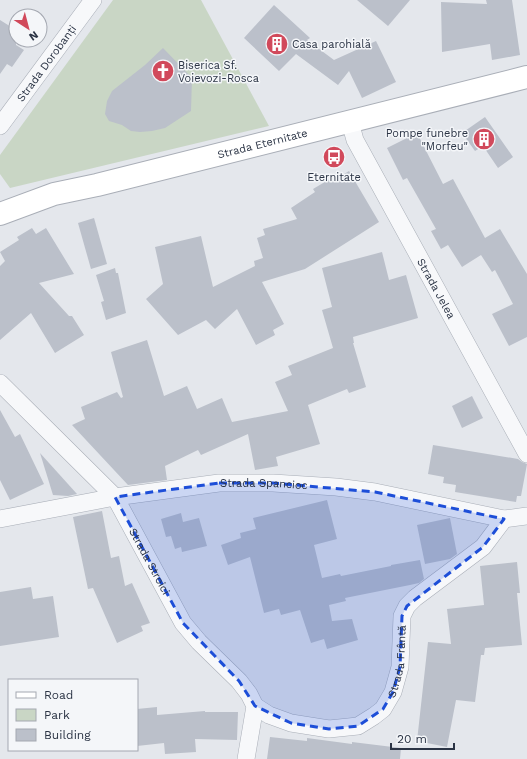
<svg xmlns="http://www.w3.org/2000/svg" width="527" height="759" font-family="'Work Sans',sans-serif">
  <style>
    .green { fill: #c9d6c5 }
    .building { fill: #bbc0ca }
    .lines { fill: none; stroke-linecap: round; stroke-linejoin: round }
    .street-casing { stroke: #a9aeb7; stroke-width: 18 }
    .secondary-casing { stroke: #a9aeb7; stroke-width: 24 }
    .street { stroke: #f7f8fa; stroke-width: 17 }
    .secondary { stroke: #fff; stroke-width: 22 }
    .marked { fill: #1d4ed8; fill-opacity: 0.2; stroke: #1d4ed8; stroke-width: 3; stroke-dasharray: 8 5; stroke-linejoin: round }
    .labels { text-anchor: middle; stroke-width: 3; stroke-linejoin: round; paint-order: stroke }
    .poi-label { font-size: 11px; fill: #2b3445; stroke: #f4f6f9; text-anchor: start }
    .street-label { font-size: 11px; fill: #2b3445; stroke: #f4f6f9 }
  </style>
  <rect width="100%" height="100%" fill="#e4e7ec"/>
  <path class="green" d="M113,0H201L269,126L10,188L0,174V155Z"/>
  <g class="building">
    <path d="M357,0H410L388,26Z"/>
    <path d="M486,0H512L520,55L492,60L490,44L442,52L441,2L487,4Z"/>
    <path d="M274,5L310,38L307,40L334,60L376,41L396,82L362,98L349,71L338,85L296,54L279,71L244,38Z"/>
    <path d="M0,20L16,30V45L24,50L12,67L7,64L0,74Z"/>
    <path d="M163,48L192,78L191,111L165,128L152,131L140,132L131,131L122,125L109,121L105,114L107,101L112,91L145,65Z"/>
    <path d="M485,117L513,157L498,168L483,146L475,151L462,133Z"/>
    <path d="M417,133L443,184L453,179L485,238L500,229L527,274V337L509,346L492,314L513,304L495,270L492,272L481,255L462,267L448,245L441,249L431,231L436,229L407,178L403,180L387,148Z"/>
    <path d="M349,171L379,222L305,269L262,282L284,324L273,330L275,335L256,345L237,309L215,329L206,320L178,335L146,299L163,284L155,247L201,236L213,287L255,266L254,261L263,258L257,238L265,235L263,229L297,219L291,208L315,192L313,189L335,176L336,179Z"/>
    <path d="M94,218L107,264L91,269L78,223Z"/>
    <path d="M32,228L36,234L46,228L74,274L39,283L69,316H72L84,335L55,353L31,313L0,340V266L5,261L0,252L19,240L17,237Z"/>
    <path d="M382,252L389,280L406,275L418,318L353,337L354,343H353L366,387L349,393L347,389L308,405L320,444L276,457L278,466L255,470L248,434L201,455L198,450L165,466L167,480L128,485L72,425L85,419L81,407L117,392L121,398L123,397L111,352L147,340L164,396L187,386L197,409L222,398L232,422L288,411L275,382L292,375L288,366L333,348L322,310L332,307L322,268Z"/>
    <path d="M115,268L116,273H118L126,313L106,320L101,302L104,301L96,275Z"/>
    <path d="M472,396L483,418L462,428L452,406Z"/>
    <path d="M0,410L15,437L20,434L44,484L10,500L0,480Z"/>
    <path d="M433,445L518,459L522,462L527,464L521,496H517L516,502L455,492L456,485L443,483L444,477L428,474Z"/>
    <path d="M40,453L77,494L68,496L53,495Z"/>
    <path d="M327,500L337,539L314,545L322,578L340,574L341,576L391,566V565L420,560L424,579L419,583L410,585L345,598L346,601L329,605L332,621L352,619L358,640L327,649L324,639L311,643L300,610L281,615L279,609L264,613L250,557L228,565L221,545L241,538L240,533L256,529L253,518Z"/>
    <path d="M102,511L111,558L119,556L125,586L132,583L150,623L141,626L143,631L117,643L93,588L88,589L73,517Z"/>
    <path d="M181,513L183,522L199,518L207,546L182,552L181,547L175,549L171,536L166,537L161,519Z"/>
    <path d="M450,518L457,554L450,559L425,564L417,525Z"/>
    <path d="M517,562L520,593H517L522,645L485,648L484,655H481L475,702L456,700L447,747L417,741L428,642L451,644L447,609L484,605L480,566Z"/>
    <path d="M31,587L33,599L53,596L59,637L0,646V592Z"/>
    <path d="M157,707V715L205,711V712H238L237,740L195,739L196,752L165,754L164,743L137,746V709Z"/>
    <path d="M270,737L307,741V738L352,744V742L401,748L400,759H267Z"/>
  </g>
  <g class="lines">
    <g class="street-casing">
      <g id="street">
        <path id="s1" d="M350,122L355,140L527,454"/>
        <path id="s2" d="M0,126L93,0"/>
        <path id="s3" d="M0,383L115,497L183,623L199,642L239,681L249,694L255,706L246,759"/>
        <path id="s4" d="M0,519L115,497L219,483H273L336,487L375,492L504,519L527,516"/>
        <path id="s5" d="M255,706L269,715L291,723L329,729L358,726L374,716L383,709L393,692L400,667L402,616L407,606L415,598L483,547L504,519"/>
      </g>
    </g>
    <g class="secondary-casing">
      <g id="secondary">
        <path id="s6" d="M0,214L54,194L97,185L527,77"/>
      </g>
    </g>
    <use href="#street" class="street"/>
    <use href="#secondary" class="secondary"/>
  </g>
  <path class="marked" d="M219,483H273L375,492L504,519L483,547L407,606L402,616L400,667L393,692L383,709L358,726L329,729L291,723L255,706L239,681L183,623L115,497Z"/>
  <defs>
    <g id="building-disc" transform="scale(1.15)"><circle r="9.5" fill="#d1495b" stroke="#f4f6f9"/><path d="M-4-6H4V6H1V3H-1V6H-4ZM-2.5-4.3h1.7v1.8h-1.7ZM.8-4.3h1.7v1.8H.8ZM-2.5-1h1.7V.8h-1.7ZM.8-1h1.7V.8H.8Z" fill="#fff"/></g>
    <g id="church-disc" transform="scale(1.15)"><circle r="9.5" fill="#d1495b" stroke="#f4f6f9"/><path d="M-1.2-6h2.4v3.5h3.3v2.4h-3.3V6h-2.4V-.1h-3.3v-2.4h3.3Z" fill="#fff"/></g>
    <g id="bus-disc" transform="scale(1.15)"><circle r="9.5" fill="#d1495b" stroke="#f4f6f9"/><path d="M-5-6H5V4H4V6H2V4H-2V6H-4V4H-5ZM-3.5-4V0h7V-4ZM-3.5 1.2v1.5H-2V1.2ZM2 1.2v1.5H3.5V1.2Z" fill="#fff"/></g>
  </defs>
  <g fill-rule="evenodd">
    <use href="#building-disc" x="277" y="44"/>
    <use href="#church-disc" x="163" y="71"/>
    <use href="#building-disc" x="484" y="139"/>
    <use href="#bus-disc" x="334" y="157"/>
  </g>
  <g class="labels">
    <g class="poi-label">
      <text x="292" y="48">Casa parohială</text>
      <text x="178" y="69">Biserica Sf.<tspan x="178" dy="13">Voievozi-Rosca</tspan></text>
      <text x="468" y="137" text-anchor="end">Pompe funebre<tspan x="468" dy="13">"Morfeu"</tspan></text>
      <text x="334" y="181" text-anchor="middle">Eternitate</text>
    </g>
    <g class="street-label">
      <text dy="4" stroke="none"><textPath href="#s2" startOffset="78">Strada Dorobanți</textPath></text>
      <text dy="4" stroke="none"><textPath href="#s6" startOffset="272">Strada Eternitate</textPath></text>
      <text dy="4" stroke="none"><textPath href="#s1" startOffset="188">Strada Jelea</textPath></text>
      <text dy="4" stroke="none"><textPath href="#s4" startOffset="267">Strada Spancioc</textPath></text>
      <text dy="4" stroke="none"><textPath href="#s3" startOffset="235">Strada Stroici</textPath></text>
      <text dy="4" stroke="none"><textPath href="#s5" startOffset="189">Strada Frântă</textPath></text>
    </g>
  </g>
  <rect x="8" y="679" width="130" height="72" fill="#f4f6f9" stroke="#a4a8b1"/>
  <rect x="16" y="692" width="20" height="6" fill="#ffffff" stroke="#a4a8b1"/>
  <text x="44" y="699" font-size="12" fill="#2b3445">Road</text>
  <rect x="16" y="709" width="20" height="12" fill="#c9d6c5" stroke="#a4a8b1"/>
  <text x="44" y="719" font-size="12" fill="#2b3445">Park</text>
  <rect x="16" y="729" width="20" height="12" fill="#bbc0ca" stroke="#a4a8b1"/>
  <text x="44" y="739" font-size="12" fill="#2b3445">Building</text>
  <g transform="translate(28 28) rotate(144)"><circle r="19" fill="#f4f6f9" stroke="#a4a8b1"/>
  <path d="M0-3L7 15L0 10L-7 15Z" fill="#d1495b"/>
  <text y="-6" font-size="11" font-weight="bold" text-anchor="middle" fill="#2b3445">N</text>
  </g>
  <path d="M391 743v6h63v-6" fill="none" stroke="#2b3445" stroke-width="2"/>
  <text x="397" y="743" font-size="12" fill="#2b3445" stroke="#f4f6f9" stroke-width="3" paint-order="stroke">20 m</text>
</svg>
